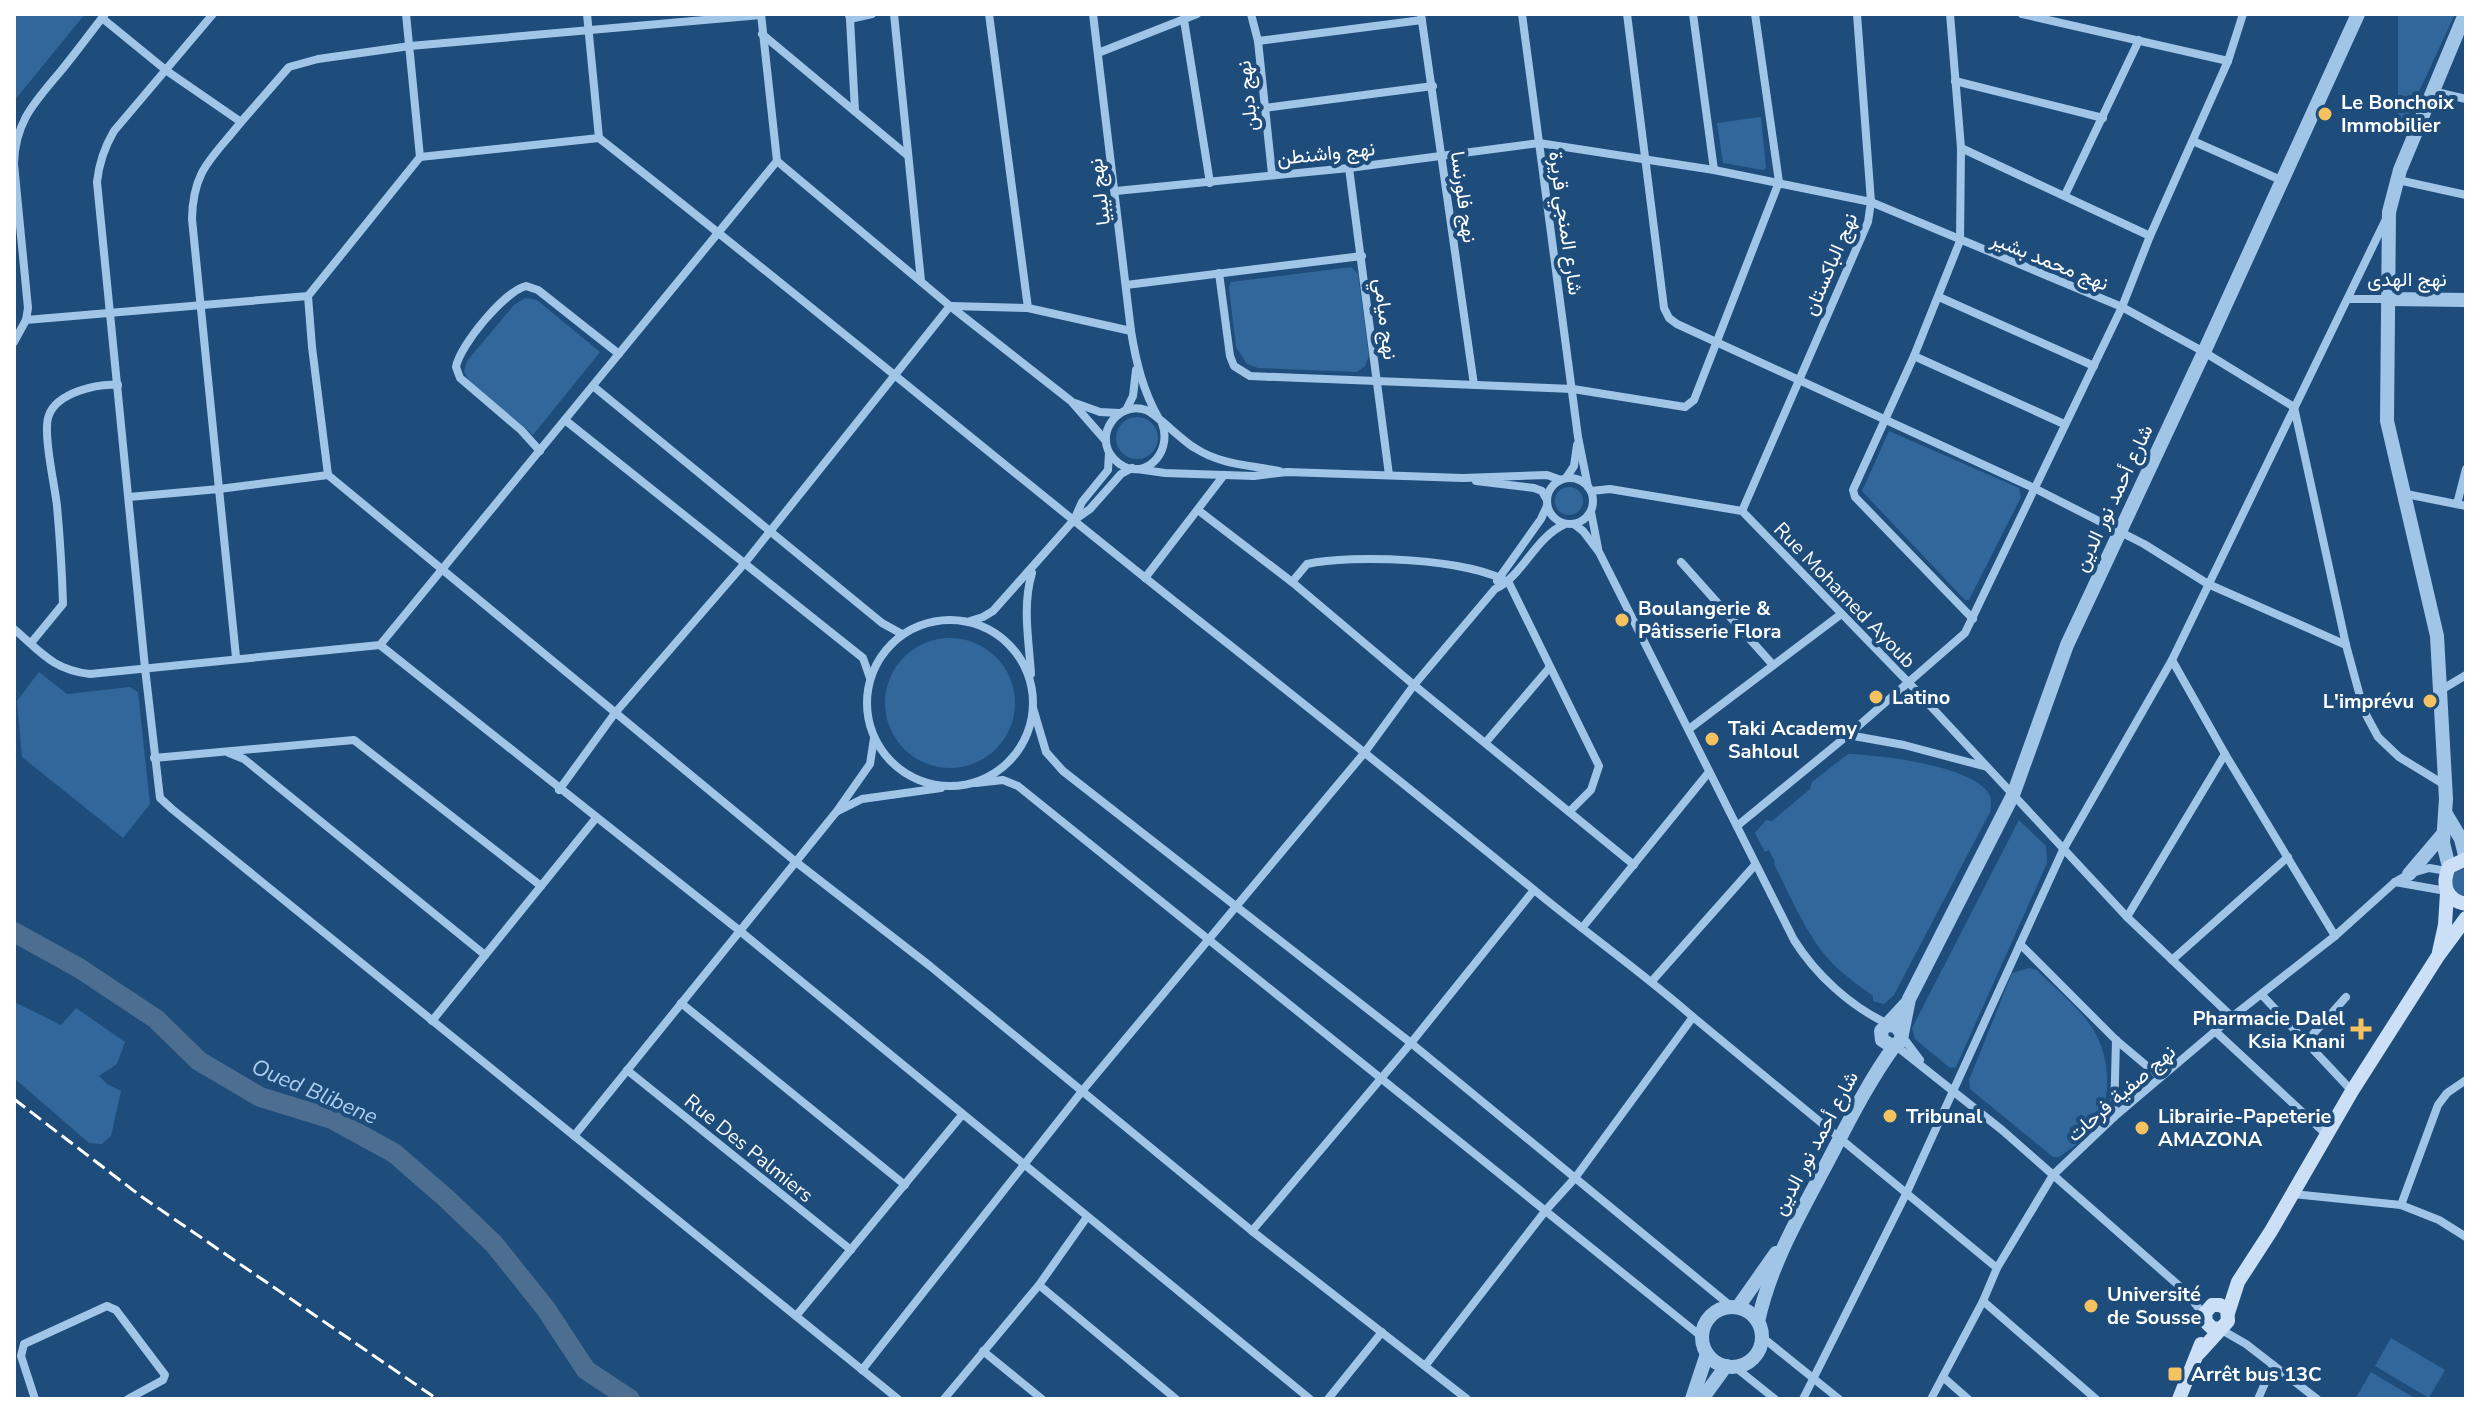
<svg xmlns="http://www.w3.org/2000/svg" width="2480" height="1413" font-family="'Nunito Sans',Vazirmatn,sans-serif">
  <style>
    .green { fill: #31679b }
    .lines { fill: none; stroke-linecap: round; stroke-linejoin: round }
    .river { stroke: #4c6e91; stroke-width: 20 }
    .minor { stroke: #a1c5e7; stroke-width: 8 }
    .tertiary { stroke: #a1c5e7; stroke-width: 14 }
    .secondary { stroke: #cbe0f6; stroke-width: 14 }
    .rail { stroke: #fff; stroke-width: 3; stroke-dasharray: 14 6; stroke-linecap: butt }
    .poi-dot { fill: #f6c260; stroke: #1e4d7c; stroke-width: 3 }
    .labels { text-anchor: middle; stroke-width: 8; stroke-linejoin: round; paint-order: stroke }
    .street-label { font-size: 20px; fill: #fff; stroke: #1e4d7c }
    .poi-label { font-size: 20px; font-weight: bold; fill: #fff; stroke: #1e4d7c; text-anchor: start }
    .water-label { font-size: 22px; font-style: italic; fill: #acceef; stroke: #1e4d7c }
  </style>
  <rect width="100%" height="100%" fill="#1e4d7c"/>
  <g class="green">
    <path d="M14,14H85L14,101Z"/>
    <path d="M2398,14H2455L2398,137Z"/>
    <path d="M1761,117L1766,168L1763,170L1723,163L1717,123Z"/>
    <path d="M1351,267L1358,274L1369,356L1365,366L1357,372L1258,368L1247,364L1236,347L1229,288L1231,282Z"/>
    <path d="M525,298L537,300L600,352L533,435L468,380L464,371L467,361L514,305Z"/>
    <circle cx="1137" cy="438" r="21"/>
    <path d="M1889,431L2019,488L2021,497L1969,600H1965L1862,491Z"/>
    <circle cx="1569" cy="501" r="14"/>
    <circle cx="950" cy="703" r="65"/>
    <path d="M39,672L67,694L130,687L138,692L150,804L123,838L22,757L17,701Z"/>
    <path d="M1848,754C1879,755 1972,765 1989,794C1992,800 1991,806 1990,812L1894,995L1884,1004L1873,1001V996C1861,987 1848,978 1837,968C1808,940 1792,899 1774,864L1775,862L1769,850L1765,852L1755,833L1766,820L1772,821L1810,789L1812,782Z"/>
    <path d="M2019,820L2046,846L2047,863L1956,1067L1950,1068L1915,1039L1912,1028Z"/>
    <path d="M2466,868V898L2454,894L2450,879L2456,871Z"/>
    <path d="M2029,968L2037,970C2055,989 2079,1007 2093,1029C2111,1058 2113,1102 2093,1129C2085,1140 2070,1149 2059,1157H2053L1970,1089L1969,1080L2012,973Z"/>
    <path d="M14,1002L61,1025L76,1008L125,1042L117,1064L99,1076L107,1084L121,1091L111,1136L102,1144L89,1143L14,1078Z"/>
    <path d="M2391,1338L2445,1370L2429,1398L2375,1366Z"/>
    <path d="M2371,1372L2416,1399H2355Z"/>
  </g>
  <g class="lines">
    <path class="river" d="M14,932L79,968L156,1019L199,1061L260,1097L332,1119L394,1153L447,1199L494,1244L546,1309L586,1370L630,1399"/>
    <g class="minor">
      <path d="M105,14L102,18L167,71L241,122C212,159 193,169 192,219L219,489L328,475"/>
      <path d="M213,14L114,131C104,148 99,163 97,182L145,668L160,798L172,809L898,1399"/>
      <path d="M406,14L420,157L308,296L312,347L328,475L796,862L930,966L1252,1231L1467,1399"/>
      <path d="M587,14L599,138C799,295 994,458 1193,616C1307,706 1420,797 1533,889C1586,933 1642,972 1693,1017L1997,1268L1983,1301L1931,1399"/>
      <path d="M761,14L777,161L950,306L1071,401L1106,441"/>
      <path d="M894,14L921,281"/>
      <path d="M989,14L1028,308L1131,331"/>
      <path d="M1093,14L1131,331C1136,362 1143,391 1159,419"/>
      <path d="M1251,14L1258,41L1272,174"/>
      <path d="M1421,14L1474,385"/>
      <path d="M1522,14L1578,437L1588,487"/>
      <path d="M1627,14L1664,308L1669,318L1677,324L2034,488L2144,544L2208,584L2346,645"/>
      <path d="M1693,14L1714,170"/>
      <path d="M1950,14L1961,148L1960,241L1914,356L1853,490L1855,497L1973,619"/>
      <path d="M2022,14L2228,61"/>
      <path d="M849,15L850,19L872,14"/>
      <path d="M850,19L855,111"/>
      <path d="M1184,20L1210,183"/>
      <path d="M762,34L907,155"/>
      <path d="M1258,41L1422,20"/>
      <path d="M1098,53L1197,14"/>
      <path d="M1955,81L2103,118"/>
      <path d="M2432,91L2466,99"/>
      <path d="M1264,108L1433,86"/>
      <path d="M241,122L289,67L318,59L410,46L761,15"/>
      <path d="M2193,141L2283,181"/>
      <path d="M1961,148L2150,236"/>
      <path d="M420,157L599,138"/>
      <path d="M1349,168L1389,475"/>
      <path d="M2398,180L2466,195"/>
      <path d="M1116,191L1349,168L1539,143L1714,170L1871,202L2122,307L2204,352L2294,407L2346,645L2364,711L2378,737L2399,757L2445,785"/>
      <path d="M2065,195L2139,40"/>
      <path d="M1219,273L1230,356L1234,366L1250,376L1573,389L1685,407L1694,400L1779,182L1755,14"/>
      <path d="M1126,285L1362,256"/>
      <path d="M1939,297L2094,366"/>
      <path d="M2348,299H2389"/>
      <path d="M26,320L308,296"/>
      <path d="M14,342L26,320L28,308L14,164C15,122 34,103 60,72C74,55 88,36 102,18"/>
      <path d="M1914,356L2064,424"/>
      <path d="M593,386L882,623L902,634"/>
      <path d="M1075,403L1100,412L1119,413"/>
      <path d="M1126,410L1133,396L1136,370"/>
      <path d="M565,420L863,658L870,678"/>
      <path d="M1162,423C1174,455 1140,486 1114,459C1092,436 1118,400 1146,410C1158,415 1181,440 1195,448C1221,465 1249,465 1279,471"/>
      <path d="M540,451L521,430L460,378L456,367C460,345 504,292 526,286L538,290L619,354"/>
      <path d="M1137,469L1165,473L1254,476L1287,472L1463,478L1547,475L1561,480"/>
      <circle cx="1570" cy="501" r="23"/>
      <path d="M1566,478L1574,466L1577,445"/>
      <path d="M1476,481L1534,488L1542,491L1547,500"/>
      <path d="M1591,491L1610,489L1742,511L1910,684L2127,917L2232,1017"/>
      <path d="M2406,494L2466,506"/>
      <path d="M129,497L219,489L236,657"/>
      <path d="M2457,504L2466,469"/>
      <path d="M1198,510L1292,582L1414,685L1634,865"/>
      <path d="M1742,511L1868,222L1871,202L1857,14"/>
      <path d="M1591,512L1598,548"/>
      <path d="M1074,520L1082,502L1108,470L1109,453"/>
      <path d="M1574,524L1583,531L1599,552L1794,940C1816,975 1850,1006 1888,1024"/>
      <path d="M1681,562L1773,665"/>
      <path d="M1145,578L1224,475"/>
      <path d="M1497,581L1541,519L1547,506"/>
      <path d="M1292,582L1307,564C1351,554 1471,558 1509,583L1599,766L1591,790L1570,811"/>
      <circle cx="950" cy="703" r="83"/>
      <path d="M970,621L983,617L993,611L1073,521L1090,509L1121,474L1132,468"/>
      <path d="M14,629C41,652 53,670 90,674L380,645L777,161"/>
      <path d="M31,643L63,604C62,571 60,539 57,506C55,486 42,431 49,415C57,393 97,383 118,385"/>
      <path d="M380,645L740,931L1310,1399"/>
      <path d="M2172,660L2225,754L2335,936"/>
      <path d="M1031,674C1029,641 1022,606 1032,573"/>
      <path d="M2441,690L2466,675"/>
      <path d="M1033,708L1046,752L1063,771L1411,1043L1732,1307"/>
      <path d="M1689,729L1840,615"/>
      <path d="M1848,735L1965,633L2122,307L2150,236L2228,61L2243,14"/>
      <path d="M1486,742L1550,667"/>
      <path d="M229,753L244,759L485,955"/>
      <path d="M154,758L354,740L541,886"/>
      <path d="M976,783L1003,780L1018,786L1702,1337"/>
      <path d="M559,790L615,713L744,564L950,306L1028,308"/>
      <path d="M838,811L862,799L941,788"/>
      <path d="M1737,826L1848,735L1904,745L1987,767"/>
      <path d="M2395,882L2446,891"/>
      <path d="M2127,917L2225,754"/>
      <path d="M1582,928L1709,772"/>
      <path d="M2020,944L2116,1040L2160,1077"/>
      <path d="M2172,960L2288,857"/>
      <path d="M1652,981L1755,865"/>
      <path d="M2262,995L2352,1091"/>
      <path d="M681,1003L905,1185"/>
      <path d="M432,1021L596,818"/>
      <path d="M2216,1032L2327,1135"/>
      <path d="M1902,1036L1920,1060"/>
      <path d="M2306,1042L2346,997"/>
      <path d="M1895,1045L2002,1130L2185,1291L2204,1315"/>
      <path d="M627,1070L851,1250"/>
      <path d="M2114,1117L2116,1040"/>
      <path d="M574,1136L837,811L870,764L874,738"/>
      <path d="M2293,1194L2401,1205L2439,1220L2466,1237"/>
      <path d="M2401,1205L2438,1105L2447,1093L2466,1080"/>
      <path d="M1252,1231L1411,1043L1534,890"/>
      <path d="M1997,1268L2053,1175L2114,1117L2232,1017L2335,936L2395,882L2409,874L2429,868L2447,871"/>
      <path d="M1039,1285L1176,1399"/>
      <path d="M1983,1301L2096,1399"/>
      <path d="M796,1316L962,1115"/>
      <path d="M2220,1329L2246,1344L2317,1399"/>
      <path d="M1762,1337L1839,1399"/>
      <path d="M983,1351L1042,1399"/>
      <path d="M1425,1366L1546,1210L1575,1178L1693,1017"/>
      <path d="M1735,1367L1775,1399"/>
      <path d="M862,1370L1083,1090L1365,752L1414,685L1495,589C1524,575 1534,538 1565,524"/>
      <path d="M1943,1377L1968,1399"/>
      <path d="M35,1399L21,1356L24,1344L107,1306L116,1310L165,1375L163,1380L128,1399"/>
      <path d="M944,1399L1039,1285L1087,1217"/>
      <path d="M1328,1399L1382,1332"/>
      <path d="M1803,1399L1907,1192L2063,850L2172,660L2387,217"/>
      <path d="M2258,1399L2273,1365"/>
    </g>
    <g class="tertiary">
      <path d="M2390,299L2466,300"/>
      <path d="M2446,814L2461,839L2466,859"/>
      <path d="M2449,867L2443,843L2446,799L2437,636L2387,421L2389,212L2400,170L2465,14"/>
      <path d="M2409,874L2443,834"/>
      <path d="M1889,1025L1896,1026L1902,1034L1900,1042L1892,1046L1882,1040L1881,1031L1907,1003"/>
      <path d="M1902,1034L1909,999L2013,795L2067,645L2204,352L2358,14"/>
      <circle cx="1732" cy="1337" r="30"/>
      <path d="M1738,1307L1776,1253"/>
      <path d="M1758,1322C1770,1265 1800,1214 1827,1163C1848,1123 1868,1082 1895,1045"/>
      <path d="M1692,1399L1707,1354"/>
      <path d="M1702,1399L1726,1366"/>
    </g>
    <g class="secondary">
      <path d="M2466,859L2449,867C2441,885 2446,900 2466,904"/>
      <path d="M2439,952L2445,925L2447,893"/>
      <path d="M2228,1313L2238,1282L2271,1231L2352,1091L2438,956L2466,918"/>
      <path d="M2199,1353L2228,1321L2227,1309L2220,1305H2212L2205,1313L2206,1322L2212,1328L2220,1329"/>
      <path d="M2179,1399L2201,1344"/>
    </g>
    <path class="rail" d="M14,1099L142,1197L437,1399"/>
  </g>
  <g class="poi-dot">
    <circle cx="2325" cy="114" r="8"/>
    <circle cx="1622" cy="620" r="8"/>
    <circle cx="1876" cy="697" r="8"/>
    <circle cx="2430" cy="701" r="8"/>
    <circle cx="1712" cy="739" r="8"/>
    <path d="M2357 1017h8v8h8v8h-8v8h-8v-8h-8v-8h8z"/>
    <circle cx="1890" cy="1116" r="8"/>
    <circle cx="2142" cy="1128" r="8"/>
    <circle cx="2091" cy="1306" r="8"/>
    <rect x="2167" y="1366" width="16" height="16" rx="4"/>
  </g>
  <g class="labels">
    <g class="street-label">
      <text transform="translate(1247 96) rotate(-96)" y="7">نهج دبلن</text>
      <text transform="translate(1326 153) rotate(-6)" y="7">نهج واشنطن</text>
      <text transform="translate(1099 192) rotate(-97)" y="7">نهج ليبيا</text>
      <text transform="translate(1464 197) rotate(82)" y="7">نهج فلورنسا</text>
      <text transform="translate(1566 223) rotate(82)" y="7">شارع المنجي قريرة</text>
      <text transform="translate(2050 261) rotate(22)" y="7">نهج محمد بشير</text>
      <text transform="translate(1830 264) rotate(-67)" y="7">نهج الباكستان</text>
      <text x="2407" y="286">نهج الهدى</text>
      <text transform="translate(1386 319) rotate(83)" y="7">نهج ميامي</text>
      <text transform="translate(2113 498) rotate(-65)" y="7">شارع أحمد نور الدين</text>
      <text transform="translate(1845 595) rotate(46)" y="7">Rue Mohamed Ayoub</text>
      <text transform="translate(2121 1093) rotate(-41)" y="7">نهج صفية فرحات</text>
      <text transform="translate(1815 1143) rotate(-62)" y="7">شارع أحمد نور الدين</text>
      <text transform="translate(749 1148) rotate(39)" y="7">Rue Des Palmiers</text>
    </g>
    <g class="poi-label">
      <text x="2341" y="109">Le Bonchoix<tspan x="2341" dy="23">Immobilier</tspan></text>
      <text x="1638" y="615">Boulangerie &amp;<tspan x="1638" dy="23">Pâtisserie Flora</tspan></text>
      <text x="1892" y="704">Latino</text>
      <text x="2414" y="708" text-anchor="end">L'imprévu</text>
      <text x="1728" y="735">Taki Academy<tspan x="1728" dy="23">Sahloul</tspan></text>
      <text x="2345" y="1025" text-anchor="end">Pharmacie Dalel<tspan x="2345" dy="23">Ksia Knani</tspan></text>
      <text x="1906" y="1123">Tribunal</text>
      <text x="2158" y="1123">Librairie-Papeterie<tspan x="2158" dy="23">AMAZONA</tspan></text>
      <text x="2107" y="1301">Université<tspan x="2107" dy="23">de Sousse</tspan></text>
      <text x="2191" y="1381">Arrêt bus 13C</text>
    </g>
    <g class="water-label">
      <text transform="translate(315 1091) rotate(23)" y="8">Oued Blibene</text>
    </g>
  </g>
  <rect width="2480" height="1413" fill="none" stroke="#ffffff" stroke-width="32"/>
</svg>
